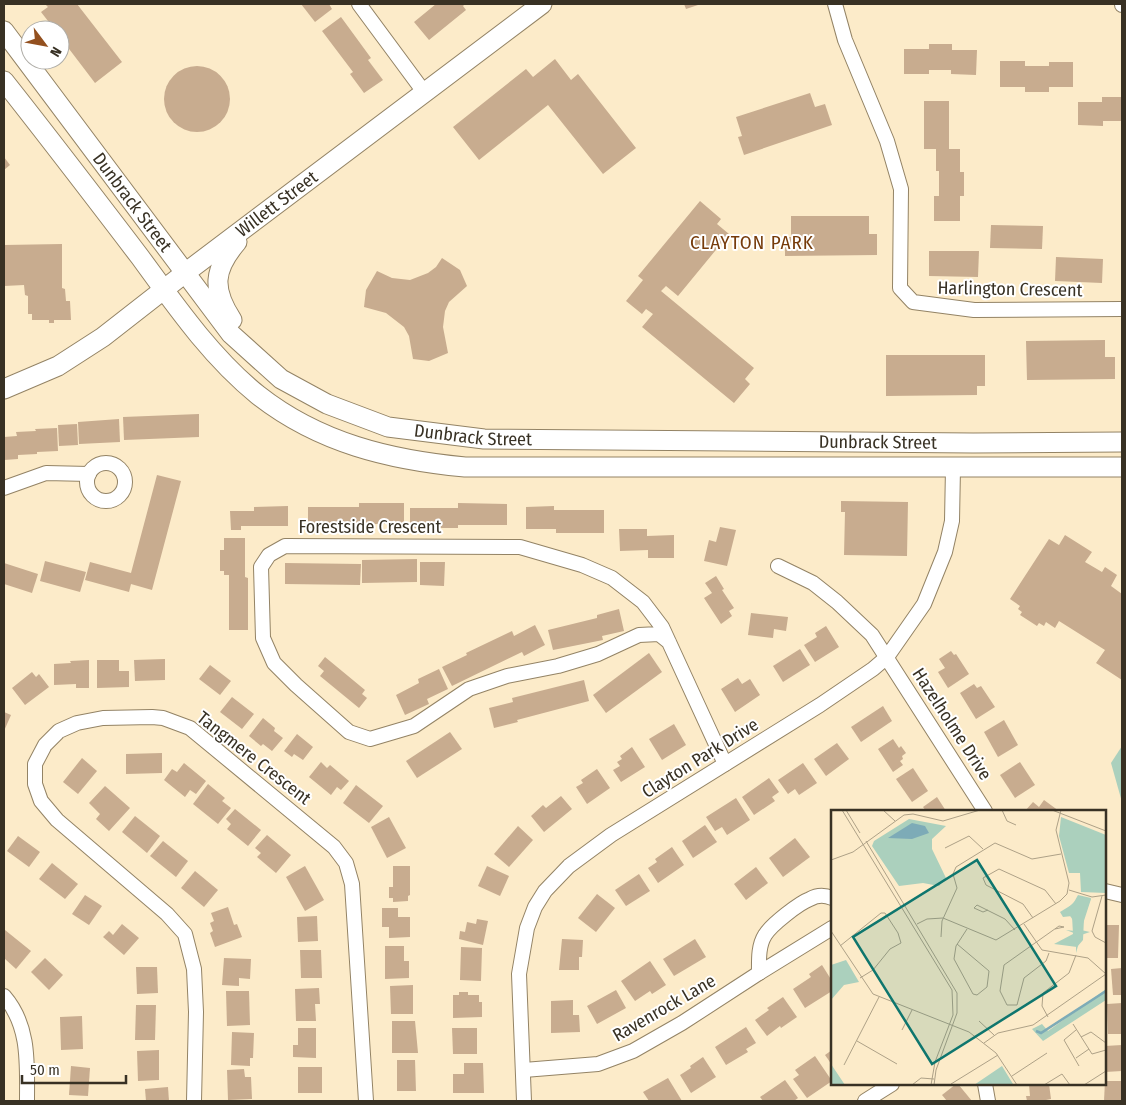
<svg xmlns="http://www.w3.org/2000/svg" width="1126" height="1105" font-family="'Fira Sans Condensed',sans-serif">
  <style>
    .park { fill: #abd0bd }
    .building { fill: #c8ac8f }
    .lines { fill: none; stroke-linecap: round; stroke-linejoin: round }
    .street-casing { stroke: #938365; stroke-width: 16 }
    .secondary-casing { stroke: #938365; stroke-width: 21 }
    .street { stroke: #fff; stroke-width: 14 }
    .secondary { stroke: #fff; stroke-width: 19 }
    .labels { text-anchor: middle; stroke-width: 4; stroke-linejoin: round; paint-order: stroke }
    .street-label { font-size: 18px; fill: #383124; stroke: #fff }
    .neighbourhood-label { font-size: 19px; letter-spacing: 1px; fill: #763b0a; stroke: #fff }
    .inset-river { fill: none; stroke: #7dabb7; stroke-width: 2.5 }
    .inset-road { fill: none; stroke: #aea187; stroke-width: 1 }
    .view { fill: #0f766e; fill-opacity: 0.15; stroke: #0f766e; stroke-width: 2.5 }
    .inset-edge { fill: none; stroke: #383124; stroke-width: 2.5 }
  </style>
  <rect width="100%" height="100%" fill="#fcebc9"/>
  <path class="park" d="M1122,746V802L1111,763Z"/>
  <g class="building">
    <path d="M45,4H77L122,62L95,83L60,37V30H55L41,12L48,7Z"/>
    <path d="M301,4H329L332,9L315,22Z"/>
    <path d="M436,4H465L463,6L466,10L429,40L414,22Z"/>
    <path d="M684,4H701L686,9Z"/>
    <path d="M341,17L371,58L368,60L383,80L364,93L350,74L353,72L322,31Z"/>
    <path d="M929,44H952V50H977L976,75L951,74V70H929V74H904V49H929Z"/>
    <path d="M555,59L571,80L578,74L636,148L603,174L548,105L479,160L453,127L526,69L533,77Z"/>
    <path d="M1000,61H1025V66H1049V62H1073V87H1049V92H1025V87H1000Z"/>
    <circle cx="197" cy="99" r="33"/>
    <path d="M810,93L815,107L825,104L832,125L744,155L738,137L742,136L736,117Z"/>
    <path d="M1102,97H1122V121H1103V126L1078,125V102H1102Z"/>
    <path d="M924,101H949V149H960V172H964V196H960V221H934V196H939V171H936V149H924Z"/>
    <path d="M4,157L10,165L4,170Z"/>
    <path d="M700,201L721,219L717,224L729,234L678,296L666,286L661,291L754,368L745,379L750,384L734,403L642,327L653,314L646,309L642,314L626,301L643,280L638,276Z"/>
    <path d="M791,216H869V234H877V255L785,256V237H791Z"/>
    <path d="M991,225L1043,226L1042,249L990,248Z"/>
    <path d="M62,244V288L65,289L66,301H70L71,320H54V323H49V320H32V314H28V296L25,295L24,285L4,286V245Z"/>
    <path d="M929,251H979L978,277L929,276Z"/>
    <path d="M1056,257L1103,259L1102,283L1055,281Z"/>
    <path d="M442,258L460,270L467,286L449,302L445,311L443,327L448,353L429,361L413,359L409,336L404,327L386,313L364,307L366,290L377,271L392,278L410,280L428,273L436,267Z"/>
    <path d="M1105,340V357H1115V379L1027,380L1026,341Z"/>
    <path d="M886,355H985V386H977V395L886,396Z"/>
    <path d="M199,414V437L124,440L123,417Z"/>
    <path d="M119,419L120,442L79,444L78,422Z"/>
    <path d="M77,424L78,445L59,446L58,425Z"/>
    <path d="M57,428L58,451L37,452V454L18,455V459L4,460V437L17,436L16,432L36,431L35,429Z"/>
    <path d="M157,475L181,481L152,590L131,584L129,592L85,580L90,562L131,573Z"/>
    <path d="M841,501L908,502L907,556L844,555L845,512H841Z"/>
    <path d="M359,503H404V524H359L358,528H308V507H359Z"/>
    <path d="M458,503L507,504V525H458V528H410V508H458Z"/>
    <path d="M288,506V526H241V530H231L230,511H254V507Z"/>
    <path d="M554,506V510H604V533H556V529H526V507Z"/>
    <path d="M720,527L736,530L727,566L704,561L709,540L716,542Z"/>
    <path d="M619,529H647V536L674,535V558H648V550L620,551Z"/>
    <path d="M1065,535L1092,552L1085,562L1102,572L1105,567L1117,575L1111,586L1122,594V680L1096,663L1105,650L1059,621L1055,628L1046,622L1044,626L1039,623L1037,626L1020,615L1022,612L1018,609L1020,606L1010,599L1049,539L1059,545Z"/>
    <path d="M224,538H245V577L248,578V630H229V575H224V571H220V550H224Z"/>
    <path d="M417,559V582L362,583V560Z"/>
    <path d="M45,561L86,572L80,592L40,581Z"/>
    <path d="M420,562H445L444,586L420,585Z"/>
    <path d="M4,563L38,574L32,593L4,584Z"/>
    <path d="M285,563L361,564L360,585L285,584Z"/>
    <path d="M716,576L724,589L722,590L734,608L729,611L732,616L721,624L704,598L712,593L705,583Z"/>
    <path d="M619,609L624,631L602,636L603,640L553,650L548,630L597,618V615Z"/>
    <path d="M751,613L788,617L786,631L774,629L773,638L748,635Z"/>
    <path d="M535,625L545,645L524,656L522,652L452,686L442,667L467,655L466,653L512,631L514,636Z"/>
    <path d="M826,626L839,647L815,662L804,645L817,637L815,633Z"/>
    <path d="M800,649L810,665L783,682L773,666Z"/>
    <path d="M951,651L954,655L956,654L969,674L948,688L938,672L945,668L939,659Z"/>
    <path d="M649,653L662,672L606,713L593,695Z"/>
    <path d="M325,657L365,690L362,694L367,698L359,708L320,676L324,671L318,666Z"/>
    <path d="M165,659V680L135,681L134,660Z"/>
    <path d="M89,660V688H76V684L54,685V664L71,663L70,661Z"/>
    <path d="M97,660H119V671H129V687L97,688Z"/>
    <path d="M210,665L231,681L220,695L199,679Z"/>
    <path d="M439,669L448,689L427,699L429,704L405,715L396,695L419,683L418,679Z"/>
    <path d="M32,672L36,677L39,674L49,687L25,705L12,688Z"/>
    <path d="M738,678L742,684L750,679L760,695L735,712L721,689Z"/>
    <path d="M584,680L589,701L517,720L518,722L494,728L489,708L513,702L512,698Z"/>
    <path d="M974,684L977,688L981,686L995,707L976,719L960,693Z"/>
    <path d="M232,697L254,714L242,729L220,712Z"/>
    <path d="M883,706L892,721L861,742L851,727Z"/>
    <path d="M4,712L11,715L4,731Z"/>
    <path d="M263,718L275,728L274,731L283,738L272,751L263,744L261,746L249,736Z"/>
    <path d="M1004,720L1018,745L998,757L984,732Z"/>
    <path d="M674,724L686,745L662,760L649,739Z"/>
    <path d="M450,732L462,749L417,778L406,761Z"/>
    <path d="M297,734L313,747L303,760L294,754L292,757L284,751Z"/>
    <path d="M893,739L899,748L901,746L906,753L902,756L903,759L900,761L903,765L893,772L878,749Z"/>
    <path d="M837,743L849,759L826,776L814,759Z"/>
    <path d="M632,747L645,767L621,782L613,770L620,766L617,762L622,759L620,756Z"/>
    <path d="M162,753V773L126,774V754Z"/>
    <path d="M82,758L97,771L78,794L63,782Z"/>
    <path d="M321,762L327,768L330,765L349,781L341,790L337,787L331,795L309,777Z"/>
    <path d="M1020,762L1035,785L1015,798L1000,775Z"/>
    <path d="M184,763L206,781L196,794L190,790L185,797L164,780L172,769L177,772Z"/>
    <path d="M803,763L817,783L799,795L795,789L788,794L778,780Z"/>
    <path d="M913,768L928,791L912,802L896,779Z"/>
    <path d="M597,769L610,788L587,804L576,787L583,783L581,780Z"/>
    <path d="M769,778L779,792L772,797L775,801L754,815L742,797Z"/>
    <path d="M208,784L225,798L222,801L231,808L218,824L193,804Z"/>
    <path d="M356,785L383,806L369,823L343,803Z"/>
    <path d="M105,786L130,808L109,831L96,819L100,814L89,803Z"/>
    <path d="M561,796L572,809L544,832L531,816L543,805L546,808Z"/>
    <path d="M937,797L946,811H926L923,807Z"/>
    <path d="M736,798L750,820L727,835L722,827L715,831L706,817Z"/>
    <path d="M1044,800L1059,811H1025L1033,802L1039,807Z"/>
    <path d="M235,809L261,830L248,846L227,829L231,824L226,819Z"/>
    <path d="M135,816L160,836L147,853L122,832Z"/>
    <path d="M389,817L406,848L387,858L371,827Z"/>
    <path d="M705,825L717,842L693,858L682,841Z"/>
    <path d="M518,826L533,840L509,867L494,854Z"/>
    <path d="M267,835L291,855L276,873L257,857L261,853L255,848Z"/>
    <path d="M18,836L40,852L29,867L7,851Z"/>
    <path d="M795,838L810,857L783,877L769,858Z"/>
    <path d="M163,841L188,861L176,877L150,856Z"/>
    <path d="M672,847L684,865L658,883L648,868L657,862L655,859Z"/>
    <path d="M52,863L78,884L65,899L39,879Z"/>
    <path d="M305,866L324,900L305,911L286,877Z"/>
    <path d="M393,866H410V895L408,896V901L393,902V898H389V887H393Z"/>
    <path d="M487,866L509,876L500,896L478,886Z"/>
    <path d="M756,867L768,883L746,900L734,884Z"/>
    <path d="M195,871L218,890L204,907L181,888Z"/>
    <path d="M639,874L650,891L626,906L615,890Z"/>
    <path d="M597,894L615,908L596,932L578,918Z"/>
    <path d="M85,895L102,906L89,925L72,914Z"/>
    <path d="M228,907L234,925L237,924L242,937L215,947L210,933L213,931L210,923L214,921L211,913Z"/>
    <path d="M382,908H398V917H410V937L389,938V927H382Z"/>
    <path d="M317,916L318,941L298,942L297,917Z"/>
    <path d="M477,919L488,921L483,945L459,939L460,931L465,932L467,922L476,924Z"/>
    <path d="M122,924L139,938L124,955L103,937L109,931L113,935Z"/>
    <path d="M1105,925H1119L1118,958H1105Z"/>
    <path d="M5,930L31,951L16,969L4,958V932Z"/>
    <path d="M562,939L583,940L582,957H579V970H559Z"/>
    <path d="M695,939L706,957L674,976L663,959Z"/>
    <path d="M385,946H404V961H409V978L385,979Z"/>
    <path d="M461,947L482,948L481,981L460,980Z"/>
    <path d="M300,950H321L322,978H301Z"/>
    <path d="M45,958L63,975L49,990L31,972Z"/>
    <path d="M224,958L251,959L250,979L239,978V986L222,985Z"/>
    <path d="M650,961L666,985L652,994L650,991L635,1001L621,981Z"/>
    <path d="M822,965L832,981V991L805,1008L793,989L811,977L809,974Z"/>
    <path d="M136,967H157L158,993L137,994Z"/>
    <path d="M1122,968V995H1113L1111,969Z"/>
    <path d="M413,985V1014H391L390,986Z"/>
    <path d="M319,988L320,1004H315L316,1021H296L295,989Z"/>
    <path d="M616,990L626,1008L597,1024L587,1006Z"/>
    <path d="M226,991H249L250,1025L227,1026Z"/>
    <path d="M459,992H468V995H479V1002H482V1017L453,1018V995H459Z"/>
    <path d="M783,997L797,1017L781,1028L780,1026L767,1036L755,1020L769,1010L767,1008Z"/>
    <path d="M573,1000V1015H579L580,1032L551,1033V1001Z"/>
    <path d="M1122,1003V1034H1108L1107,1004Z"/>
    <path d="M136,1005H156L155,1040H135Z"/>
    <path d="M82,1016L83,1049L61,1050L60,1017Z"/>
    <path d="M392,1021H415L418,1053H392Z"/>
    <path d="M746,1027L756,1043L746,1049L748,1052L726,1065L715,1047Z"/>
    <path d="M298,1028H316V1058L293,1057V1045H298Z"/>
    <path d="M452,1028H477V1054H453Z"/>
    <path d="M232,1032L254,1033L253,1058H250V1066L231,1065Z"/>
    <path d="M1122,1045V1071L1105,1072V1046Z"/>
    <path d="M159,1050V1080L138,1081L137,1051Z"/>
    <path d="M832,1050V1065L825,1055Z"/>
    <path d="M815,1056L832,1081L807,1098L793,1079L799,1075L795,1070Z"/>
    <path d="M703,1057L716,1077L691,1093L680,1075L691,1068L690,1066Z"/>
    <path d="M397,1060H415L416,1091H397Z"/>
    <path d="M464,1063H483L484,1093H453V1074H464Z"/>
    <path d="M71,1066L90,1068L88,1096L69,1095Z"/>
    <rect x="298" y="1067" width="24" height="26"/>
    <path d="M244,1069L245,1077H251L252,1099L228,1100L227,1070Z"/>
    <path d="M668,1078L682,1101H649L643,1092Z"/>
    <path d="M785,1080L798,1098L794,1101H763L760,1097Z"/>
    <path d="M1105,1081H1122V1101H1104Z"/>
    <path d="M956,1084H958L972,1101H947L942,1095Z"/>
    <path d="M1029,1084H1049L1051,1099L1046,1100L1047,1101H1027L1026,1096H1030Z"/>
    <path d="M168,1087L169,1101H146L145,1089Z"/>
  </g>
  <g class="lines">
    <g class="street-casing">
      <g id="street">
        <path d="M359,4L424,92"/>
        <path d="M835,4L845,40L887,141L901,189L900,288L913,302L974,310L1122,309"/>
        <path d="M1122,4V5"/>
        <circle cx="106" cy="482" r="19"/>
        <path d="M4,488L46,473L89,474"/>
        <path d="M778,566L813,583L837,602L872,635L985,811"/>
        <path d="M669,642L659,634L639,635L598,654L558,666L507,676L469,689L414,726L370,739L349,732L296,685L274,663L263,638L261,567L269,555L285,546L520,547L582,565L612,578L643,602L662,627L725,764"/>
        <path d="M1105,891L1122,895"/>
        <path d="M759,973C759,961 758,946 765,935C771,925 799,903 810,899C817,895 825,895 832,898"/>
        <path d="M4,996C30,1026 27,1064 27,1101"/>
        <path d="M524,1070L598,1064L633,1051L682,1023L759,973L832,928"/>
        <path d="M985,1084L988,1101"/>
        <path d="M194,1101L196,1012L194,969L185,934L167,914L57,820L41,801L35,784V764L45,745L59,731L77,723L103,718L152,717L163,718L190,728L334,847L346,863L352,884L366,1101"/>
        <path d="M524,1101L519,974L527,928L535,907L545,891L569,866L611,835L820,705L873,669L887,657L924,604L945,552L952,521L953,468"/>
        <path d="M865,1101L892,1084"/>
      </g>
    </g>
    <g class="secondary-casing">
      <g id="secondary">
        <path id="s1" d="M4,31L231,334L281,379L327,404L388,427L484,439L973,443L1122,442"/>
        <path d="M4,81C50,139 95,198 140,257C175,305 211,357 258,395C319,443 390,460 465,467H1122"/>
        <path d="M232,320C212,289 213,270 237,242"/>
        <path id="s2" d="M4,389L58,366L103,337L185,273L542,4"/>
      </g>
    </g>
    <use href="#street" class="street"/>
    <use href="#secondary" class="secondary"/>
  </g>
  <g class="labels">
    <g class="street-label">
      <text dy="6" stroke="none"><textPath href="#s1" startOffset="214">Dunbrack Street</textPath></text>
      <text dy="6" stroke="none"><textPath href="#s2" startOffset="331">Willett Street</textPath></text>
      <text transform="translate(1010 289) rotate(1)" y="6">Harlington Crescent</text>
      <text dy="6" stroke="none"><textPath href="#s1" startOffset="649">Dunbrack Street</textPath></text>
      <text dy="6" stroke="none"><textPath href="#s1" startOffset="1054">Dunbrack Street</textPath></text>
      <text x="370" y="533">Forestside Crescent</text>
      <text transform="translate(952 724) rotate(57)" y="6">Hazelholme Drive</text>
      <text transform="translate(254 758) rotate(38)" y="6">Tangmere Crescent</text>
      <text transform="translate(700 758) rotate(-32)" y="6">Clayton Park Drive</text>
      <text transform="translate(664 1008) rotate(-30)" y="6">Ravenrock Lane</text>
    </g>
    <g class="neighbourhood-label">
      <text x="752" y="249">CLAYTON PARK</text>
    </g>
  </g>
  <g transform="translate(831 810)">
    <rect width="275" height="275" fill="#fcebc9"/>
    <path d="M247,85L260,88L253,108L252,130L246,137L223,134L242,124L241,106L232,107L229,102L242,94Z" fill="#abd0bd"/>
    <path d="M230,7L275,25V83L250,82L249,63H238L228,26ZM78,9L115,16L101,29V39L115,68L108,76L92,73L68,76L41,36L43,31ZM249,86L260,89L250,120L259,122L250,125L245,143V135L240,133L243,123L235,120L244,121L246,116L235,100ZM15,150L28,172L13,175L0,190V155ZM275,179V190L212,231L201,219L211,214L217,221ZM0,254L14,275H0ZM171,256L182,274L143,275Z" fill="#abd0bd"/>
    <path d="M81,13L94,16L98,23L81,29L57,28Z" fill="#7dabb7"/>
    <path class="inset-river" d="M205,221L210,223L275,181"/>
    <path class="inset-road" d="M11,0L121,180L122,205L104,252L100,275M15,0L29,23M52,0L64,11M171,0L176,11L185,15M221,0L275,21M35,31L126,183V203L105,260L103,275M114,38L138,26L152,39M0,50L22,42L73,5L82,4L112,11L149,0M238,80L261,87L275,85M271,86L261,121L264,127L275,133M157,100L152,102L143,98L146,95L174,109L184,120M202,108L192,94L155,75L152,68L168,59L214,80L225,94M86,114L96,109L112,108L165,130L229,91L236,84L238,73L225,20L230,0M193,114L211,140L257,148L275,164M0,121L42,184L138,222L165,243L186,275M110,127L111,111L126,78L122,64L125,57L164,33L201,49L230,44M126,134L158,161L156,177L146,185L142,184L123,149L125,136L136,119M9,136L50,103H54L67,123L70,133L59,139L42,160L29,168M218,143L215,151L193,168L186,195H176L169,181L173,155L228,116L233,117L224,119M217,207L211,196L212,183L238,163L245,145M148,211L163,225M242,214L261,244L275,240M71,220L81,200M245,220L233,230L248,256M250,227L260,222L275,233M26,231L66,254M153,233L167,223L202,215L275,164M245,248L258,239M13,255L48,187M181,266L216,243M120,274L167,245M81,275L90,268L103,269M213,275L231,264L239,275M253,275L275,261"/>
    <path class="view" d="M146,50L225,176L101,254L22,127Z"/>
    <rect width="275" height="275" class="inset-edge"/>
  </g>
  <rect width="1126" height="1105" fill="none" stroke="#383124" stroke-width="10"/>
  <g transform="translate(45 45) rotate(122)"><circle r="24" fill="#ffffff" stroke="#afada7"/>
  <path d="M0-4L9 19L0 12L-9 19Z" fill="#93501f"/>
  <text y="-8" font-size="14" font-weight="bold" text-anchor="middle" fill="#383124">N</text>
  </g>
  <path d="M22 1075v8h104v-8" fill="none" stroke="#383124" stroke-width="2.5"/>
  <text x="30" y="1075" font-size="15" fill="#383124" stroke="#ffffff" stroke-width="4" paint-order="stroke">50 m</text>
</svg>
